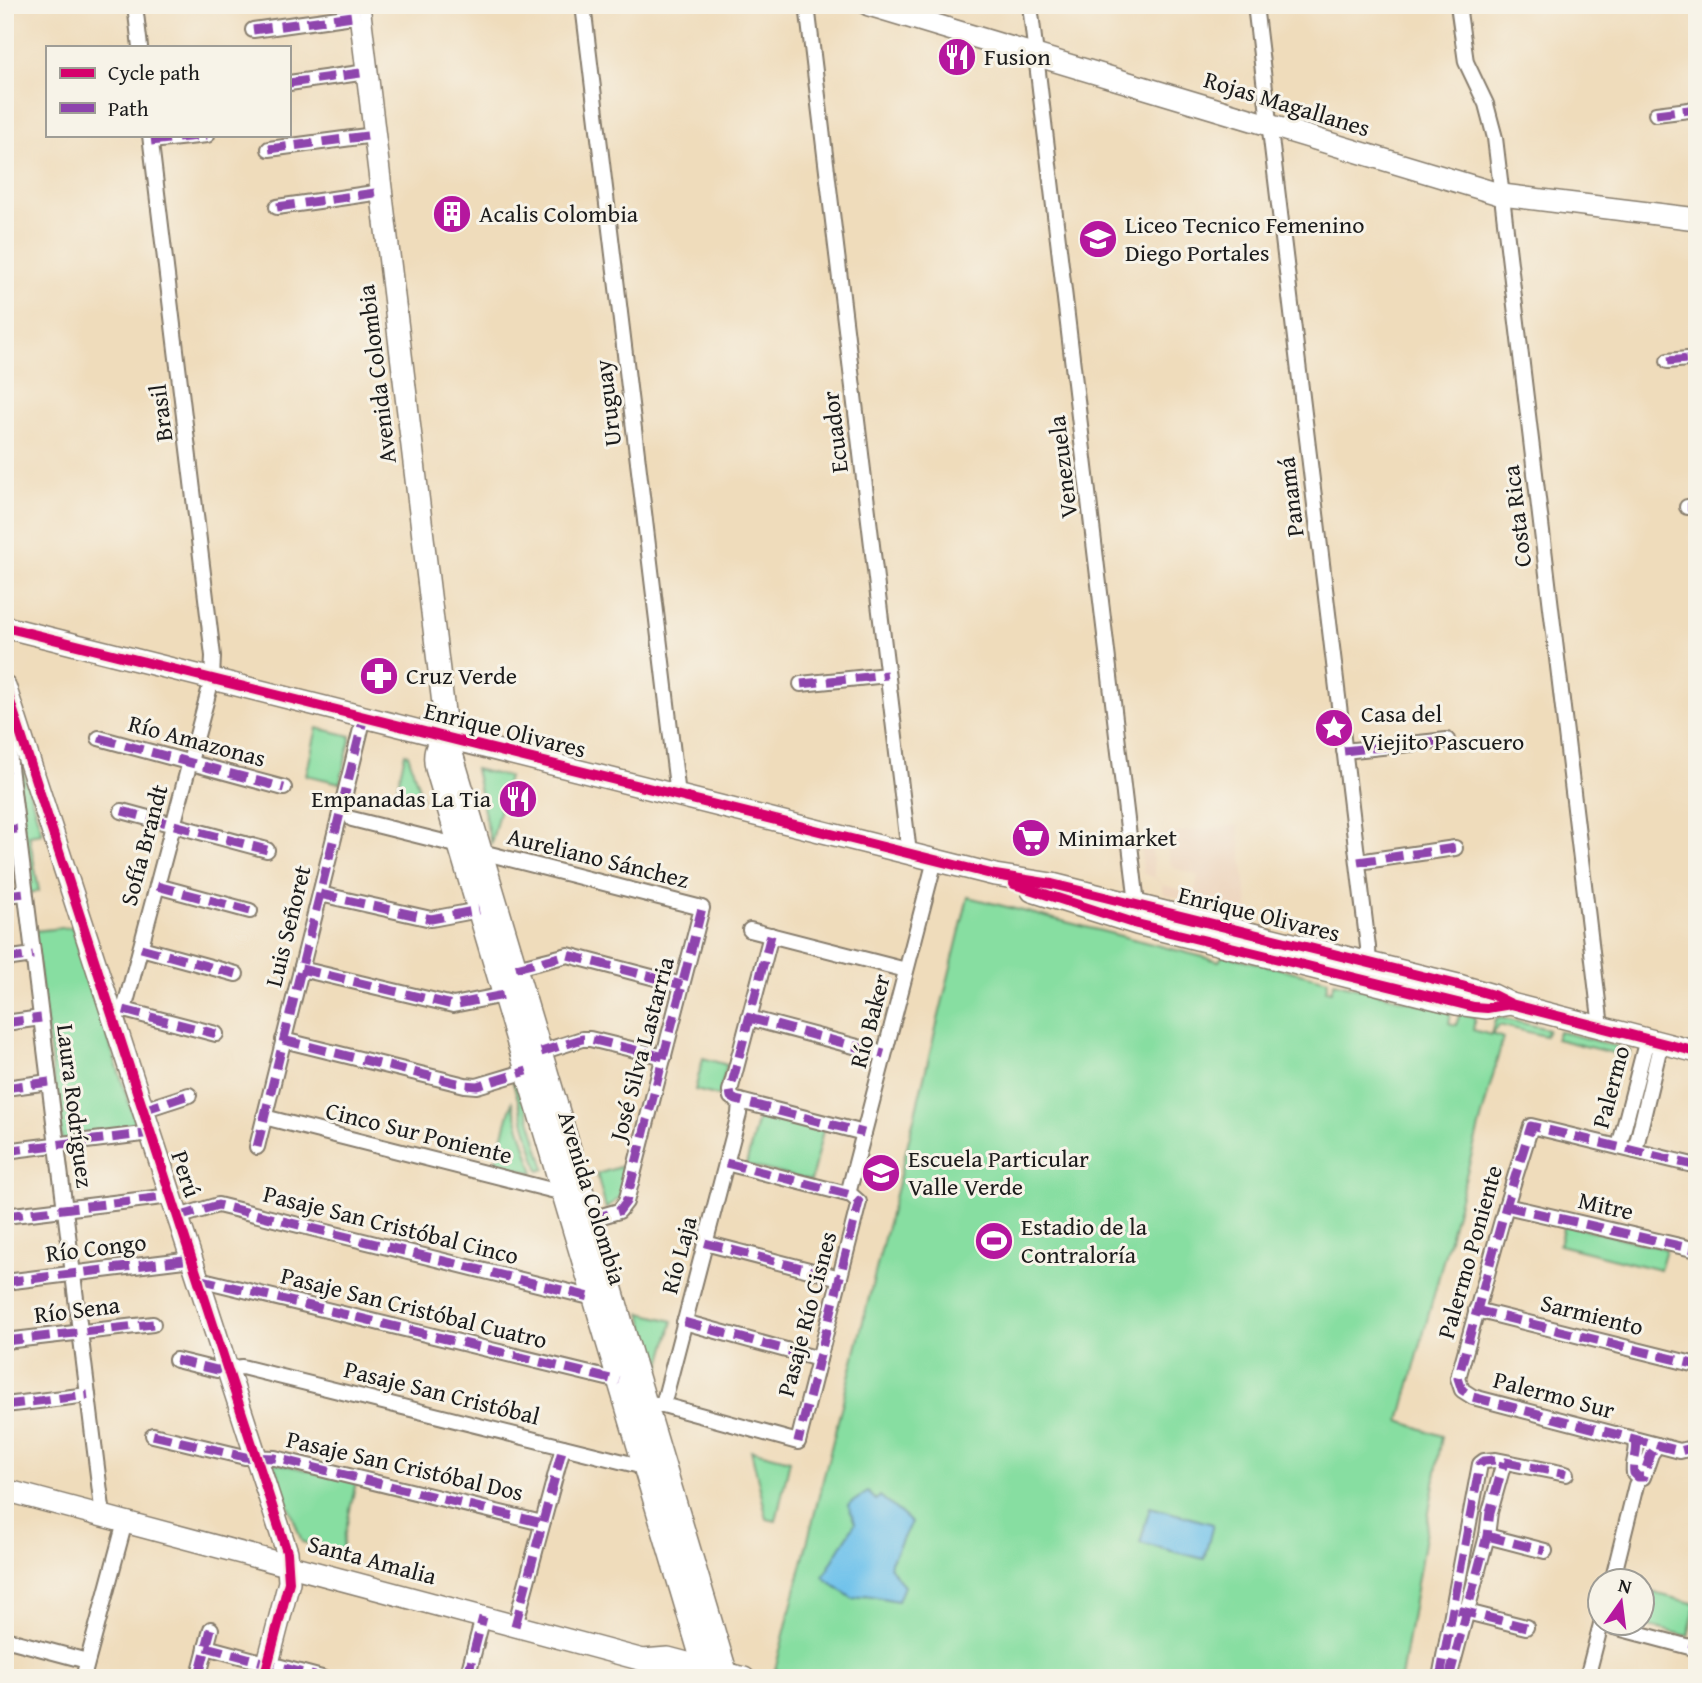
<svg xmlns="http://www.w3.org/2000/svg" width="1702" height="1683" font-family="'Gentium Book Plus',serif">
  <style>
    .built { fill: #ecd2b9; fill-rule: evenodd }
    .green { fill: #87dea1; stroke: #527d5e; stroke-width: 2 }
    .water { fill: #6fc2eb; stroke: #466f84; stroke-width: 2 }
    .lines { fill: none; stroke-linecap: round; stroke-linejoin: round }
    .street-casing { stroke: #867c6c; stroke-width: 18 }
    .secondary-casing { stroke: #867c6c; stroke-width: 24 }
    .street { stroke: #fff; stroke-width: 14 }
    .secondary { stroke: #fff; stroke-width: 21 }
    .quiet { stroke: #8e44ad; stroke-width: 9; stroke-dasharray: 18 9; stroke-linecap: butt }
    .cycleway-casing { stroke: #f7f3e8; stroke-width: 15 }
    .cycleway { stroke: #d6006c; stroke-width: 10 }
    .labels { text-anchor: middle; stroke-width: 6; stroke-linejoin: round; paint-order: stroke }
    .poi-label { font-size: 24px; fill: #1c1c1c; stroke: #f7f3e8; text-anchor: start }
    .street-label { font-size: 24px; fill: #1c1c1c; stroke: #f7f3e8 }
  </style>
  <rect width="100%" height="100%" fill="#f7f3e8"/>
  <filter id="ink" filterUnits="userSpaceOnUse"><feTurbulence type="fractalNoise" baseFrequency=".0143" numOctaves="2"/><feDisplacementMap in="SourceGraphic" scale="14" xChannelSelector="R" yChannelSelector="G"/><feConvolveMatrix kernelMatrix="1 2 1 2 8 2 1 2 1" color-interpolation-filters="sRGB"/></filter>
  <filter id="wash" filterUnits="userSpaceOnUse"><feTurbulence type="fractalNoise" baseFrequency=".00686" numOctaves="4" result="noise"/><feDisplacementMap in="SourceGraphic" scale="28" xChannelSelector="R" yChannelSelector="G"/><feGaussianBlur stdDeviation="1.57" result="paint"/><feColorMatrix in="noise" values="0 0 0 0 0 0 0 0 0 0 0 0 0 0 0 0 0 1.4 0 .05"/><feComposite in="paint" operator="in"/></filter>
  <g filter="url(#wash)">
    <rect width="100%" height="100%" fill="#efdcbb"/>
    <path class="built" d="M1238,825L1249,915L1164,894L1162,885L1155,878L1143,873L1139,837ZM1166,843L1170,863L1174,868L1198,876L1194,893L1163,885L1155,877L1151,845Z"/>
    <g class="green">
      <path d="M317,728L351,736L340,783L306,775Z"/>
      <path d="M405,753L408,754L422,799L396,793Z"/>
      <path d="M19,769L23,771L42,833L29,835L39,891L29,893L17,770Z"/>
      <path d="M475,769L508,777L491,844Z"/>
      <path d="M968,897L1219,961L1223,955L1328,980L1326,990L1331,991L1334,982L1451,1012L1449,1023L1456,1025L1460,1013L1475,1017L1473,1030L1491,1035L1495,1020L1501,1018L1548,1029L1545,1036L1499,1025L1492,1034L1503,1038L1400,1421L1442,1436L1401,1678H807L775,1670L907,1147Z"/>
      <path d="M72,927L138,1131L62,1141L34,931Z"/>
      <path d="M1558,1031L1630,1050L1629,1057L1556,1039Z"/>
      <path d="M703,1058L727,1065L719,1096L695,1090Z"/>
      <path d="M512,1079L519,1082L545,1169L539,1171Z"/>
      <path d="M512,1102L534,1173L495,1164Z"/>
      <path d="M760,1110L824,1126L811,1181L746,1165Z"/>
      <path d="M629,1164L621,1196L606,1209L597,1174Z"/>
      <path d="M1564,1224L1666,1249L1660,1270L1559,1245Z"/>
      <path d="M641,1313L673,1321L659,1372L655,1366Z"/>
      <path d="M751,1450L790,1460L776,1521L767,1519Z"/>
      <path d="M273,1462L356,1482L341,1552L302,1542Z"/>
      <path d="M1643,1590L1696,1604L1688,1636L1640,1624H1642Z"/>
    </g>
    <g class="water">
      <path d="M868,1492L876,1500L880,1496L911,1522L889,1566L904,1586L898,1601L866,1595L853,1599L823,1577L855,1523L848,1505Z"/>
      <path d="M1150,1507L1213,1524L1204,1559L1140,1543Z"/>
    </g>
  </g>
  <g filter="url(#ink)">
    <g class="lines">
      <g class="street-casing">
        <g id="street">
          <path d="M135,5L140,47"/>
          <path d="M583,5L678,795"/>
          <path d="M807,5L909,853"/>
          <path d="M1030,5L1138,912"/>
          <path d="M1255,5L1368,947L1369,970"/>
          <path d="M1458,5L1466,62L1486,104L1495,138L1601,1027"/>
          <path d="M253,30L360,15"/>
          <path d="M289,83L367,72"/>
          <path d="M1656,114L1697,109"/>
          <path d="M151,141L207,135"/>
          <path d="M269,149L374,135"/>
          <path d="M277,207L381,192"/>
          <path d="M1668,361L1697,358"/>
          <path d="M1687,507H1697"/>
          <path d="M801,684L887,675"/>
          <path d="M9,711L10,767L103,1516"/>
          <path d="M99,738L284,788"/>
          <path d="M1344,751L1447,740"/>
          <path d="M122,811L267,850"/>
          <path d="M352,819L460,846"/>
          <path d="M482,852L702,908L626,1202L619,1211L591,1219"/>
          <path d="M1358,862L1455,848"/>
          <path d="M157,886L250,911"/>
          <path d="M320,894L431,919L479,910"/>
          <path d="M5,895L25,893"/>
          <path d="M750,930L906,970"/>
          <path d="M771,935L730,1091L731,1097L736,1100L864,1133"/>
          <path d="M141,948L236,974"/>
          <path d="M5,959L33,955"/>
          <path d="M516,968L568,955L682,985"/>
          <path d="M301,969L453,1005L504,995"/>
          <path d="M124,1010L216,1034"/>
          <path d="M112,1014L124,1010L212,679L213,656L150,135"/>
          <path d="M749,1018L884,1054"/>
          <path d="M5,1023L41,1018"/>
          <path d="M283,1040L465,1085L477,1086L527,1071"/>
          <path d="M541,1052L582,1039H590L664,1057"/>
          <path d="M5,1088L49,1082"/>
          <path d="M143,1110L189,1095"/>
          <path d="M264,1117L563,1193"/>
          <path d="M257,1147L364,717"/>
          <path d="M1619,1147L1647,1039"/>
          <path d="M5,1151L151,1133"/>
          <path d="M1635,1151L1661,1042"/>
          <path d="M1697,1166L1531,1126L1506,1206L1458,1378L1462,1390L1473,1397L1680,1451L1696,1447L1697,1444"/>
          <path d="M848,1194L935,860"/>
          <path d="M1506,1206L1697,1250"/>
          <path d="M5,1216L171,1196"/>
          <path d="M178,1217L218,1205L594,1298"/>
          <path d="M705,1243L840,1278"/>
          <path d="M199,1279L619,1381"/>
          <path d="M5,1282L192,1259"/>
          <path d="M1476,1310L1697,1365"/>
          <path d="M684,1322L819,1359"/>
          <path d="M5,1341L153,1324"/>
          <path d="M176,1360L217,1370L242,1367L644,1467"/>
          <path d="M5,1405L88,1395"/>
          <path d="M647,1405H663L798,1442L859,1202L851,1195L726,1163"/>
          <path d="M663,1405L739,1114L740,1101"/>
          <path d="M153,1435L245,1457L275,1458L542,1523"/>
          <path d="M1636,1440C1639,1452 1632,1461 1634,1473L1638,1477H1643L1651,1454L1657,1445"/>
          <path d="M1487,1536L1545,1551"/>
          <path d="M1612,1582L1636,1485"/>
          <path d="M1459,1610L1526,1627"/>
          <path d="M1603,1624L1697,1649"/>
          <path d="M515,1626L563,1447"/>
          <path d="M5,1639L87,1661"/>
          <path d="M206,1647L322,1678"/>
          <path d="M200,1671L211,1629"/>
          <path d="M83,1678L125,1522"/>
          <path d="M467,1678L483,1617"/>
          <path d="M1440,1678L1480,1464L1484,1461L1496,1460L1566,1474"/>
          <path d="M1449,1678L1487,1536L1490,1512L1504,1462"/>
          <path d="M1587,1678L1601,1624"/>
        </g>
      </g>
      <g class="secondary-casing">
        <g id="secondary">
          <path d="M359,5L447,737L728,1678"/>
          <path d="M869,5L1502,195L1697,219"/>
          <path d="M5,627L995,875L1052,884L1462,986L1493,995L1511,1004L1697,1052"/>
          <path d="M5,686L287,1552L289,1582L264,1678"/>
          <path d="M447,737C435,744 433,755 436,768L707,1678"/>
          <path d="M1032,891L1137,924L1457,1004L1487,1008L1511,1004"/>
          <path d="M5,1490L643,1660L664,1673L681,1678"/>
          <path d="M643,1660L668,1658L744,1678"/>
        </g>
      </g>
      <use href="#street" class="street"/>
      <use href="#secondary" class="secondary"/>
      <g class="quiet">
        <path d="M253,30L360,15"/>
        <path d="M289,83L367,72"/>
        <path d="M1656,114L1697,109"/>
        <path d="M151,141L207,135"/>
        <path d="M269,149L374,135"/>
        <path d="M277,207L381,192"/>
        <path d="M1668,361L1697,358"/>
        <path d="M1687,507H1697"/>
        <path d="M801,684L887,675"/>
        <path d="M99,738L284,788"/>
        <path d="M1344,751L1447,740"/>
        <path d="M5,767H10"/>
        <path d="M122,811L267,850"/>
        <path d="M5,830L17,829"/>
        <path d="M1358,862L1455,848"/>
        <path d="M157,886L250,911"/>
        <path d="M320,894L431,919L479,910"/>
        <path d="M5,895L25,893"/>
        <path d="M771,935L730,1091L731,1097L736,1100L864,1133"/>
        <path d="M141,948L236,974"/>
        <path d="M5,959L33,955"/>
        <path d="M516,968L568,955L682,985"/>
        <path d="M301,969L453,1005L504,995"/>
        <path d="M124,1010L216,1034"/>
        <path d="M749,1018L884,1054"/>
        <path d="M5,1023L41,1018"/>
        <path d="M283,1040L465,1085L477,1086L527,1071"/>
        <path d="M541,1052L582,1039H590L664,1057"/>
        <path d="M5,1088L49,1082"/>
        <path d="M143,1110L189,1095"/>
        <path d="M257,1147L364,717"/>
        <path d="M5,1151L151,1133"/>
        <path d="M726,1163L851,1195L859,1202L798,1442"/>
        <path d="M1697,1166L1531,1126L1506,1206L1458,1378L1462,1390L1473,1397L1680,1451L1696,1447L1697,1444"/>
        <path d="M1506,1206L1697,1250"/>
        <path d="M5,1216L171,1196"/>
        <path d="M178,1217L218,1205L594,1298"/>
        <path d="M591,1219L619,1211L626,1202L702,908"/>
        <path d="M705,1243L840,1278"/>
        <path d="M199,1279L619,1381"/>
        <path d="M5,1282L192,1259"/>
        <path d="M1476,1310L1697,1365"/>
        <path d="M684,1322L819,1359"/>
        <path d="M5,1341L153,1324"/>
        <path d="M176,1360L217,1370L228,1368"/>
        <path d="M5,1405L88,1395"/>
        <path d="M153,1435L245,1457L275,1458L542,1523"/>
        <path d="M1636,1440C1639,1452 1632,1461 1634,1473L1638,1477H1643L1651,1454L1657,1445"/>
        <path d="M1487,1536L1545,1551"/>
        <path d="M1458,1610L1526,1627"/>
        <path d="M515,1626L563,1447"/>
        <path d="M206,1647L322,1678"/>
        <path d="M1692,1648L1697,1632"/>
        <path d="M200,1671L211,1629"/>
        <path d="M467,1678L483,1617"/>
        <path d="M1440,1678L1480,1464L1484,1461L1496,1460L1566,1474"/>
        <path d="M1449,1678L1487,1536L1490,1512L1504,1462"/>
      </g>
      <g class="cycleway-casing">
        <g id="cycleway">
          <path d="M5,627L995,875L1052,884L1462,986L1493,995L1511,1004L1697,1052"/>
          <path d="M5,686L287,1552L289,1582L264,1678"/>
          <path d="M1014,884L1137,924L1474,1007L1487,1008L1511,1004"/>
        </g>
      </g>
      <use href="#cycleway" class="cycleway"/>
    </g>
  </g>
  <defs>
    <g id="restaurant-disc" transform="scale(2.0125)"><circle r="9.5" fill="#b5179e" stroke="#f7f3e8"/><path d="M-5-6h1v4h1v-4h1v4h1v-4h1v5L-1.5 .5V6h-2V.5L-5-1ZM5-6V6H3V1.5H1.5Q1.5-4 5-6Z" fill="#fff"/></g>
    <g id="building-disc" transform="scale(2.0125)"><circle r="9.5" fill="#b5179e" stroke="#f7f3e8"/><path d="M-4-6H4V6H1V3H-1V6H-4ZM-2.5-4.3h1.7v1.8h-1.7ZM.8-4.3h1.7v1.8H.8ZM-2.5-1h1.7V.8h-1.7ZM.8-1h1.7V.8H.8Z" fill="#fff"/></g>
    <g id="school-disc" transform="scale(2.0125)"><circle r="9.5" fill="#b5179e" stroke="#f7f3e8"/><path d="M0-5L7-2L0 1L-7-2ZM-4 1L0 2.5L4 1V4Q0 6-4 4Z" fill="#fff"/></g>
    <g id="pharmacy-disc" transform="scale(2.0125)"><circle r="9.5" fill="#b5179e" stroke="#f7f3e8"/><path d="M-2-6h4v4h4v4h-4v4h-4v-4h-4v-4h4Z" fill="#fff"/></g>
    <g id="sight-disc" transform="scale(2.0125)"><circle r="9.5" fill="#b5179e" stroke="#f7f3e8"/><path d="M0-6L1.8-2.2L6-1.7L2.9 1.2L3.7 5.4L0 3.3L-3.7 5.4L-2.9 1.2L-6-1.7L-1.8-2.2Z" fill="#fff"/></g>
    <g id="supermarket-disc" transform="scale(2.0125)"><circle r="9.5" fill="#b5179e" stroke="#f7f3e8"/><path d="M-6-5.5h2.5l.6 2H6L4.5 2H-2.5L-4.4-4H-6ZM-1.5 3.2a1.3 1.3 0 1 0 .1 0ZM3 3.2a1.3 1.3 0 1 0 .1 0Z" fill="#fff"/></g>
    <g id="stadium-disc" transform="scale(2.0125)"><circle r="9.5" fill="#b5179e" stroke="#f7f3e8"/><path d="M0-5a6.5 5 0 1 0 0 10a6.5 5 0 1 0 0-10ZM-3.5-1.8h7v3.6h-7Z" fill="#fff"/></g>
  </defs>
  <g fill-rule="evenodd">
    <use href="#restaurant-disc" x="957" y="57"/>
    <use href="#building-disc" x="452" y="214"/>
    <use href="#school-disc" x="1098" y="239"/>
    <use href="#pharmacy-disc" x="379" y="676"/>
    <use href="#sight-disc" x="1334" y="728"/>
    <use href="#restaurant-disc" x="518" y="799"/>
    <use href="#supermarket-disc" x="1031" y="838"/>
    <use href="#school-disc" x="881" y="1173"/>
    <use href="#stadium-disc" x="994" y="1241"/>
  </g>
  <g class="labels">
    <g class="poi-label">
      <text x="984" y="65">Fusion</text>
      <text x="479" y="222">Acalis Colombia</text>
      <text x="1125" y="233">Liceo Tecnico Femenino<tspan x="1125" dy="28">Diego Portales</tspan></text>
      <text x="406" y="684">Cruz Verde</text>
      <text x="1361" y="722">Casa del<tspan x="1361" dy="28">Viejito Pascuero</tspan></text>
      <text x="491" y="807" text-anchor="end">Empanadas La Tia</text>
      <text x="1058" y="846">Minimarket</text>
      <text x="908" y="1167">Escuela Particular<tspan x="908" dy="28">Valle Verde</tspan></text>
      <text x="1021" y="1235">Estadio de la<tspan x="1021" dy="28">Contraloría</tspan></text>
    </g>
    <g class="street-label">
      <text transform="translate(1287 104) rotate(17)" y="8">Rojas Magallanes</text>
      <text transform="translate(377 374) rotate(-97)" y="8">Avenida Colombia</text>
      <text transform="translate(608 403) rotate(-97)" y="8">Uruguay</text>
      <text transform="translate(161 413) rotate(-97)" y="8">Brasil</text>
      <text transform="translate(835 432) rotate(-97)" y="8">Ecuador</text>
      <text transform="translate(1063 467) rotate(-97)" y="8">Venezuela</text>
      <text transform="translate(1291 497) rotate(-97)" y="8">Panamá</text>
      <text transform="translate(1517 516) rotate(-97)" y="8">Costa Rica</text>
      <text transform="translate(505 730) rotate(14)" y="8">Enrique Olivares</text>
      <text transform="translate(197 741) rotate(15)" y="8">Río Amazonas</text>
      <text transform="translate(144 845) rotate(-75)" y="8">Sofía Brandt</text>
      <text transform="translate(598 858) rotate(14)" y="8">Aureliano Sánchez</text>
      <text transform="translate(1259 914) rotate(14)" y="8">Enrique Olivares</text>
      <text transform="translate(288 926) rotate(-76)" y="8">Luis Señoret</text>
      <text transform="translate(870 1021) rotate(-75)" y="8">Río Baker</text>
      <text transform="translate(642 1049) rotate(-75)" y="8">José Silva Lastarria</text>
      <text transform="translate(1611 1087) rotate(-75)" y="8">Palermo</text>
      <text transform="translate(75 1106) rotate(83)" y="8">Laura Rodríguez</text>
      <text transform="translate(419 1133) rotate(14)" y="8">Cinco Sur Poniente</text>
      <text transform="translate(186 1174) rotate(72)" y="8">Perú</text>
      <text transform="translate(592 1198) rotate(73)" y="8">Avenida Colombia</text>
      <text transform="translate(1606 1206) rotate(13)" y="8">Mitre</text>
      <text transform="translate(391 1225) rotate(14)" y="8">Pasaje San Cristóbal Cinco</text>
      <text transform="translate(96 1248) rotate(-7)" y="8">Río Congo</text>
      <text transform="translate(1470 1252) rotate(-74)" y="8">Palermo Poniente</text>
      <text transform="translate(679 1255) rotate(-75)" y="8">Río Laja</text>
      <text transform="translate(414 1308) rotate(14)" y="8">Pasaje San Cristóbal Cuatro</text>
      <text transform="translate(77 1310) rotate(-7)" y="8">Río Sena</text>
      <text transform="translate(807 1314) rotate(-75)" y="8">Pasaje Río Cisnes</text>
      <text transform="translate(1592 1315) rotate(14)" y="8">Sarmiento</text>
      <text transform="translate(442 1393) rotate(14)" y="8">Pasaje San Cristóbal</text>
      <text transform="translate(1554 1395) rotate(15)" y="8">Palermo Sur</text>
      <text transform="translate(405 1466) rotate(13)" y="8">Pasaje San Cristóbal Dos</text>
      <text transform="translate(372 1560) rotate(15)" y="8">Santa Amalia</text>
    </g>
  </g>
  <rect width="1702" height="1683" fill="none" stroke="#f7f3e8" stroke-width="28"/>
  <rect x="46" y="46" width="245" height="91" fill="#f7f3e8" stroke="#9f9d96" stroke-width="2"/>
  <rect x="60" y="68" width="35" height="10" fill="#d6006c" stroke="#9f9d96" stroke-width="2"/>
  <text x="108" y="80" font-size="21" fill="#1c1c1c">Cycle path</text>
  <rect x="60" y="103" width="35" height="10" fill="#8e44ad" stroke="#9f9d96" stroke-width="2"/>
  <text x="108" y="116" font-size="21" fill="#1c1c1c">Path</text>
  <g transform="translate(1621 1602) rotate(14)"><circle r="33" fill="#f7f3e8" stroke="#9f9d96" stroke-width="2"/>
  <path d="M0-5L12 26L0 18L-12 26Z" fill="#b5179e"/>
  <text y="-10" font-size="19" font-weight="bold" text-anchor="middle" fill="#1c1c1c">N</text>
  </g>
</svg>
